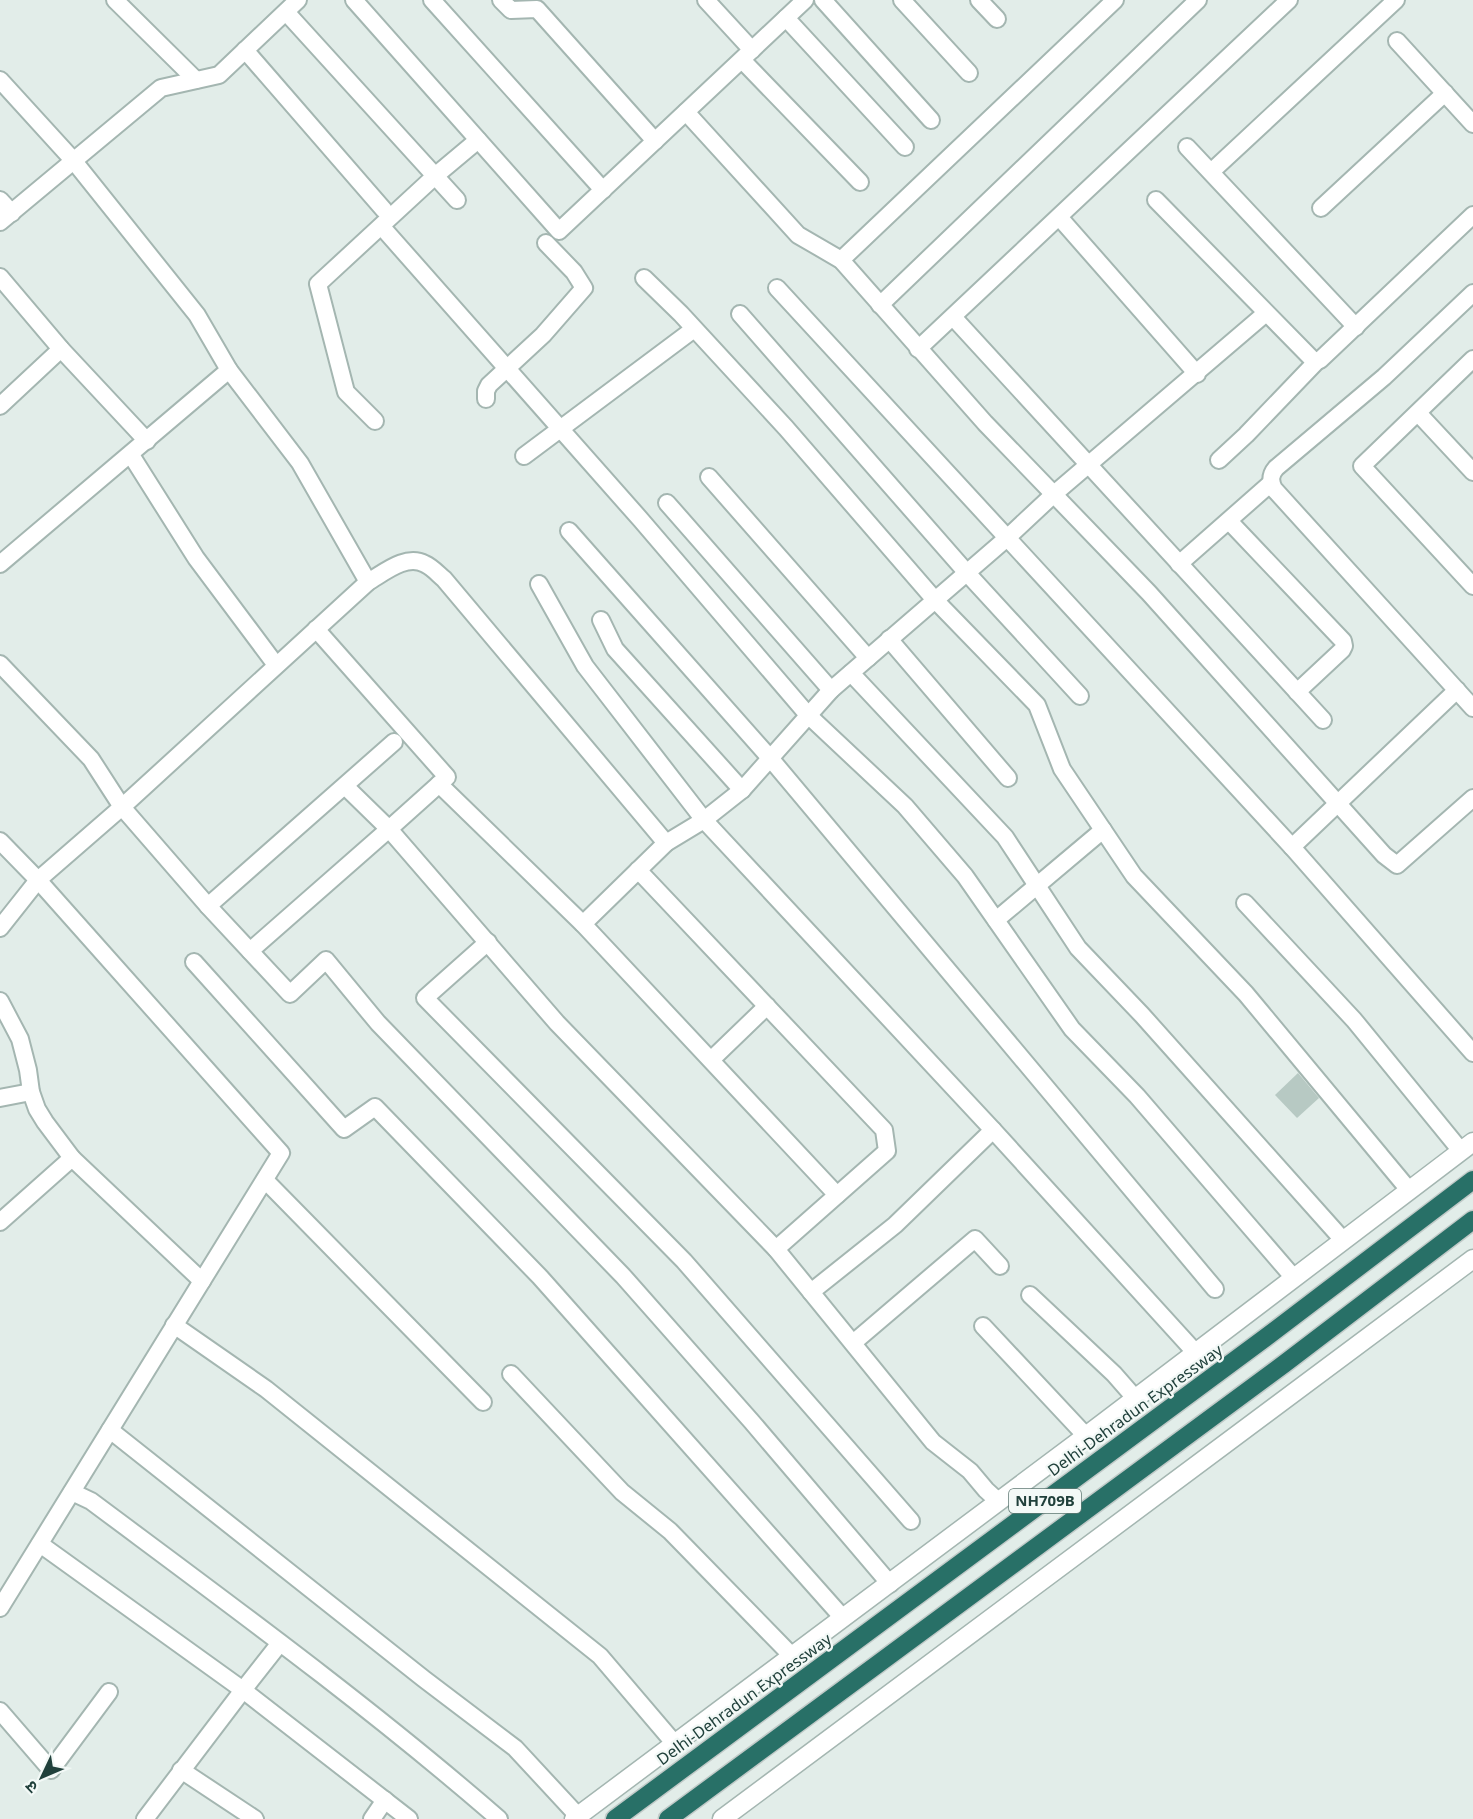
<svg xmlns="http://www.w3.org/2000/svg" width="1473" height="1819" font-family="'Noto Sans','Noto Sans Devanagari',sans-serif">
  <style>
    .building { fill: #b7c9c3 }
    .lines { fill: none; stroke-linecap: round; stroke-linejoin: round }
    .minor-casing { stroke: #a4b6b1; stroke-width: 20 }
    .tertiary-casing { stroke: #a4b6b1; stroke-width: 21 }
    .motorway-casing { stroke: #c1cac8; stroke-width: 21 }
    .minor { stroke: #fff; stroke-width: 16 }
    .tertiary { stroke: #fff; stroke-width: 18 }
    .motorway { stroke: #287067; stroke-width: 18 }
    .labels { text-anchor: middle; stroke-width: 4.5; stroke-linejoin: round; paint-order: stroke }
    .shield { fill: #f3f9f7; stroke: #5f7873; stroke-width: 1.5 }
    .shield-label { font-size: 15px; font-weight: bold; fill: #20403b }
    .street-label { font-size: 16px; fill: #20403b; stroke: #f3f9f7 }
  </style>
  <rect width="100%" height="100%" fill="#e2ede9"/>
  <path class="building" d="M1298,1073L1319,1098L1297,1118L1275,1095Z"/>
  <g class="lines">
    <g class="minor-casing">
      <g id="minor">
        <path d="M115,0L196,80"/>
        <path d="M354,0L559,231L805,0"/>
        <path d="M432,0L603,190"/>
        <path d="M501,0L511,10L537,9L655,141"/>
        <path d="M706,0L752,50"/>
        <path d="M823,0L931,120"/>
        <path d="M902,0L969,73"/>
        <path d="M979,0L997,19"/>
        <path d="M286,12L457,200"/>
        <path d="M786,18L905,147"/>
        <path d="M1397,41L1473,124"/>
        <path d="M245,50L384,210"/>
        <path d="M742,60L860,182"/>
        <path d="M0,80L73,160L197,315L229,370L300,463L368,582"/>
        <path d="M686,112L798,235L841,260L985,423L1149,593L1384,855L1397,865L1473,798"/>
        <path d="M1187,147L1356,327"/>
        <path d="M1211,172L1396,0"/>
        <path d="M0,200L12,213"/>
        <path d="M1156,200L1314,361L1320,360L1473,215"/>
        <path d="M1321,208L1445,93"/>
        <path d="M1059,217L1197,374"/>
        <path d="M0,222L161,88L219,75L298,0"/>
        <path d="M382,227L641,520L808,715L905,806L965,876L1072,1029L1137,1096L1294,1278"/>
        <path d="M841,260L1115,0"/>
        <path d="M0,277L61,349L147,441"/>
        <path d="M644,278L681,314L786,428L935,600L1037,705L1062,769L1134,876L1246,994L1409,1190"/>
        <path d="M777,288L1292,847L1473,1053"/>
        <path d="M1473,293L1384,377L1276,468C1270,475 1270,481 1274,489L1473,708"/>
        <path d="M880,305L1198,0"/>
        <path d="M740,314L967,573L1080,696"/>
        <path d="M953,317L1323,720"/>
        <path d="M918,349L1289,0"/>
        <path d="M1473,359L1362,466L1473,586"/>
        <path d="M486,399V391L489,385L543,335L584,288L574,272L546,243"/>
        <path d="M0,406L61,349"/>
        <path d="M1418,413L1473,472"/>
        <path d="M375,421L346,392L318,284L435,176L478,140"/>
        <path d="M131,455L196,558L276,665"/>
        <path d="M524,456L694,329"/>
        <path d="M1219,460L1246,435L1317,361"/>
        <path d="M709,477L868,658"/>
        <path d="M667,503L831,690"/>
        <path d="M1229,521L1343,641L1344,646L1342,650L1297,692"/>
        <path d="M569,531L770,758L1215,1289"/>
        <path d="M0,564L229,370"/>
        <path d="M1179,564L1271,483"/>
        <path d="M539,584L585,666L704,820L993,1130L1195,1352"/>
        <path d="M601,620L615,649L742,790"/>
        <path d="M316,629L447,777L389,829L557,1023L776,1249L933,1442L970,1471L986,1490L998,1501"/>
        <path d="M889,639L1008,778"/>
        <path d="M0,664L91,759L122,807L208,906L290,994L326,960L378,1023L623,1276L752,1422L890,1584"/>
        <path d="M851,673L1005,837L1078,948L1142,1015L1343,1240"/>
        <path d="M439,784L583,924L837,1195"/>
        <path d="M0,841L38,880L0,928"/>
        <path d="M1292,847L1457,690"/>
        <path d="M638,870L884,1130L887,1151L776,1249"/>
        <path d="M1245,903L1354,1020L1461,1151"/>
        <path d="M208,906L394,742"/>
        <path d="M996,920L1103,830"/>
        <path d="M583,924L666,843L704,820L742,790L831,690L1007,538L1054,494L1266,313"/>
        <path d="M488,942L425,998L684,1261L911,1521"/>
        <path d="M250,951L389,829L346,787"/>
        <path d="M194,962L344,1129L375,1107L540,1277L843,1618"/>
        <path d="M0,1001L20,1039L28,1070L31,1092L37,1109L45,1122L72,1158L202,1281"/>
        <path d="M711,1060L767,1006"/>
        <path d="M0,1098L31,1092"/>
        <path d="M265,1180L483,1402"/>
        <path d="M0,1222L72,1158"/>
        <path d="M811,1292L895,1225L993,1130"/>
        <path d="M1030,1295L1114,1374L1135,1398"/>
        <path d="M174,1325L266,1389L600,1656L675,1744"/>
        <path d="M983,1326L1086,1436"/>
        <path d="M853,1343L975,1239L1000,1266"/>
        <path d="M511,1374L622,1492L670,1531L792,1656"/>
        <path d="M110,1430L424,1679L515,1748L578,1816"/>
        <path d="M72,1492L91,1501C229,1604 369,1706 499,1819"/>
        <path d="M40,1544L243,1690L145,1819"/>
        <path d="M0,1608L281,1153L38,880L122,807L368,582C385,572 406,554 425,564C432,567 438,574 444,579L666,843"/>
        <path d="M280,1643L243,1690L409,1819"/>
        <path d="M0,1711L51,1770L109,1692"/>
        <path d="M181,1770L255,1819"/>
        <path d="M372,1819L385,1800"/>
      </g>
    </g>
    <g class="tertiary-casing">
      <g id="tertiary">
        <path d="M574,1819L1086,1436L1473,1142"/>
        <path d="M722,1819L1473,1259"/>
      </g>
    </g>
    <g class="motorway-casing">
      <g id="motorway">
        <path d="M615,1819L1265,1338L1473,1180"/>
        <path d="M668,1819L1284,1364L1473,1220"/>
      </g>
    </g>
    <use href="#minor" class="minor"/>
    <use href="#tertiary" class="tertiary"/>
    <use href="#motorway" class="motorway"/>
  </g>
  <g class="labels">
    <rect class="shield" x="1009" y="1489" width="72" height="24" rx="4.5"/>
    <g class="shield-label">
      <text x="1045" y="1506">NH709B</text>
    </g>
    <g class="street-label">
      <text transform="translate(1135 1410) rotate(-36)" y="6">Delhi-Dehradun Expressway</text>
      <text transform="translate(744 1699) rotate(-36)" y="6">Delhi-Dehradun Expressway</text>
    </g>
  </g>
  <g transform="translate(42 1777) rotate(226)" stroke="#f3f9f7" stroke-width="4.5" paint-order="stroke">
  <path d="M0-4.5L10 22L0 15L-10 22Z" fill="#20403b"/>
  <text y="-9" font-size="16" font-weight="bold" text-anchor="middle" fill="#20403b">उ</text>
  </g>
</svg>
